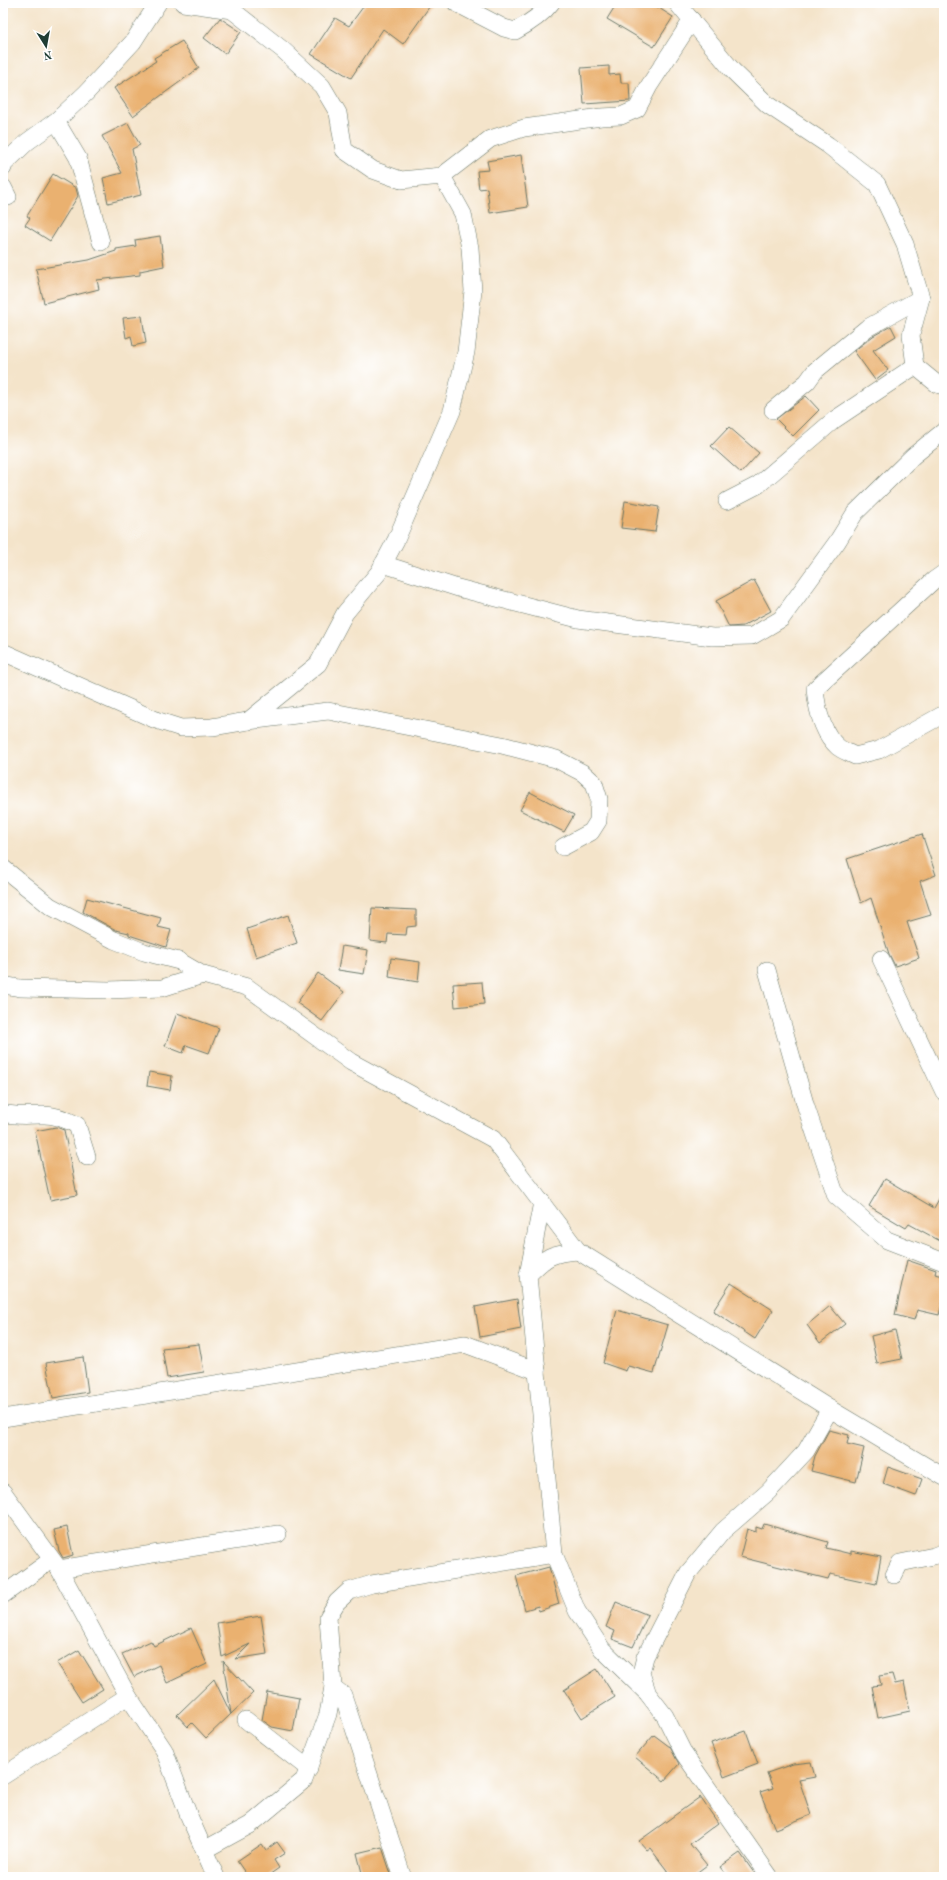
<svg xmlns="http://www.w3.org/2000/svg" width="947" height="1880" font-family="'Old Standard TT',serif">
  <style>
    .building { fill: #eab170 }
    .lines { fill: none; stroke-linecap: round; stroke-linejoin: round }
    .street-casing { stroke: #6a7768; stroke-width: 18 }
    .street { stroke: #fff; stroke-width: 17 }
  </style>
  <rect width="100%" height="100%" fill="#fff"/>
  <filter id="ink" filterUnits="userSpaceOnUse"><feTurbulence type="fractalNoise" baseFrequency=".025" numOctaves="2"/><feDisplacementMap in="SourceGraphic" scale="8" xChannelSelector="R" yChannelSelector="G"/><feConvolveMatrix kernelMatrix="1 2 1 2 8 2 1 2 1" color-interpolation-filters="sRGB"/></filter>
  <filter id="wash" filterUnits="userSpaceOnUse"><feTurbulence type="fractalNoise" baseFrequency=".012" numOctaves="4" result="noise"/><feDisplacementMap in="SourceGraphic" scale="16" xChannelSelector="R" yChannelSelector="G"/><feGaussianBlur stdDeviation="0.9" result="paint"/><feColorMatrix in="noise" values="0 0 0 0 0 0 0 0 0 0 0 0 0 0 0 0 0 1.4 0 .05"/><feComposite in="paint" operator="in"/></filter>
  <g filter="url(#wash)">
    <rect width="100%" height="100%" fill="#f4e4ca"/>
    <g id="blocks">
      <g class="building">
        <path d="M366,3H432L403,44L383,29L351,78L311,54L335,18L349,26Z"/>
        <path d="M617,3H651L673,17L654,47L607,19Z"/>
        <path d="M220,18L241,32L225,54L204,38Z"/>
        <path d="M182,41L199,68L133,116L114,88L156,61L154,58Z"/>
        <path d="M609,66V75L620,74L621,83H629L630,101L584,104L581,68Z"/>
        <path d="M128,123L140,145L132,149L141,195L108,203L103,178L122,173L102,136Z"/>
        <path d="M521,155L528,207L490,213L487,188L479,189L477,171L489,170L487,161Z"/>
        <path d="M53,174L76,188L78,196L50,241L25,225L30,218L27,216Z"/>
        <path d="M160,236L164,266L140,271V275L97,280L99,289L44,303L36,269L89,260L116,251V249L136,246L135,240Z"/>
        <path d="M142,316L146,343L133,346L131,336L126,338L123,318Z"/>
        <path d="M891,326L896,336L873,350L888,370L875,380L854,351L873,336Z"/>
        <path d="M806,396L819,410L793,436L776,419Z"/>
        <path d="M729,427L759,453L741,473L711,446Z"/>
        <path d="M625,501L659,507L655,532L621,528Z"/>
        <path d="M754,580L771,611L743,626L729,627L716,601Z"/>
        <path d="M530,792L574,815L564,832L520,810Z"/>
        <path d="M922,834L936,875L920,881L931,915L907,922L919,958L895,966L889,954L871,898L861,903L847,859Z"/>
        <path d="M87,898L161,918L158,927L171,930L166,947L129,935V933L116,930L83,912Z"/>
        <path d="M372,908L416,910V926L407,927L406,935L388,934L387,943L370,941Z"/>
        <path d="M288,915L297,943L256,957L247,929Z"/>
        <path d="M342,946L368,950L364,974L338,970Z"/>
        <path d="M391,958L420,962L418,982L389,977Z"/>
        <path d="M318,973L344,992L322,1021L297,1003Z"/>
        <path d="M482,982L484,1004L455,1007L453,984Z"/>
        <path d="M177,1013L219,1028L209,1053L186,1045L183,1053L165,1046Z"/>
        <path d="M149,1072L172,1076L170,1090L147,1086Z"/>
        <path d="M56,1127L64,1130L77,1195L50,1200L35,1131Z"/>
        <path d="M885,1179L934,1208L944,1190V1243L909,1224L906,1228L869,1206Z"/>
        <path d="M907,1260L936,1270L935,1274L944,1276V1297L939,1315L917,1310L914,1320L895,1315Z"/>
        <path d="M731,1283L773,1310L755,1339L713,1311Z"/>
        <path d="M517,1299L521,1329L480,1337L475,1307Z"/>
        <path d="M830,1306L845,1324L820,1343L807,1325Z"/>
        <path d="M617,1310L668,1325L654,1373L628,1366L626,1371L603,1363Z"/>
        <path d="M895,1330L902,1359L877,1364L871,1336Z"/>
        <path d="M199,1344L204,1372L167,1378L162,1348Z"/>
        <path d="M83,1357L88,1392L53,1398L46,1363Z"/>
        <path d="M829,1430L849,1435L847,1444L864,1448L856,1482L811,1471L815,1456Z"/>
        <path d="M888,1467L922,1479L916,1496L883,1484Z"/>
        <path d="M764,1524L828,1542L826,1548L851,1554V1551L881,1557L876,1584L830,1574L828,1579L740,1557L747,1529L756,1532V1527L762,1529Z"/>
        <path d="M67,1527L73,1555L63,1558L59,1551L54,1530Z"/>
        <path d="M549,1567L559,1604L539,1611L538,1606L525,1610L516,1576Z"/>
        <path d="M616,1602L648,1615L633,1647L612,1639L615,1631L606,1627Z"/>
        <path d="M261,1616L267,1654L235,1659L250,1644L222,1657L217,1623Z"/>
        <path d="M191,1628L207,1664L167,1683L159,1665L134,1677L122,1654L151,1641L154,1646Z"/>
        <path d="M79,1650L103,1689L82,1702L57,1663Z"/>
        <path d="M223,1661L253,1693L231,1714Z"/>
        <path d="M597,1669L615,1697L582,1718L564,1690Z"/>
        <path d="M892,1674L895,1684L904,1682L910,1711L878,1718L872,1686L881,1685L879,1676Z"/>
        <path d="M214,1679L231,1714L206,1738L192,1723L188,1727L177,1715Z"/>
        <path d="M267,1692L299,1698L293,1731L272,1727L262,1720Z"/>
        <path d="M746,1731L758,1764L724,1777L711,1743Z"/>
        <path d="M654,1735L670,1747L679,1764L664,1781L635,1757Z"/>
        <path d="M811,1762L815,1777L799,1780L811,1815L775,1829L760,1792L773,1788L767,1773L793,1764Z"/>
        <path d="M700,1797L718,1823L690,1844L707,1865L691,1877H672L650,1848L647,1850L639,1841Z"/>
        <path d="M277,1842L285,1853L274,1860L279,1868L266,1877H248L237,1861L262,1844L266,1850Z"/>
        <path d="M382,1847L392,1877H363L357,1853Z"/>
        <path d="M740,1853L757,1877H728L720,1867Z"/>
      </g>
    </g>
  </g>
  <g filter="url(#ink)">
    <use href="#blocks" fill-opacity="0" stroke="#6a7768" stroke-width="1"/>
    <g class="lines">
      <g class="street-casing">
        <g id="street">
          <path d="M183,3L232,10L283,50L322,86L338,113L344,150L373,170L401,180L442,176L490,139L524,128L601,117L621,116L637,109L649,86L692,20"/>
          <path d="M456,3L504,28L515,31C528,24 542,15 551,3"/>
          <path d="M677,3L732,70L768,105L828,145L877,184L905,244L921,298L911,335L915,366L937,384L944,386"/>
          <path d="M56,121L78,158L101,242"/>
          <path d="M3,168L4,164L27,142L56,121L86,93L133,42L158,3"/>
          <path d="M3,187L8,197"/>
          <path d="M773,410L807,382L815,371L867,328L921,298"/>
          <path d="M727,501L758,485L834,420L915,366"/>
          <path d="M383,564L458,588L578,619L712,637L752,636L781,619L837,542L855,513L913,456L944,431"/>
          <path d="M944,573L934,580L815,689C817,710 822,733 838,747C843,751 850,753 855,756L879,750L944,714"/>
          <path d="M3,652L156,720L181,728L212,727L248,721L318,664L345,613L379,572L396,540L452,411L466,352L473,291L470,248L463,214L442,176"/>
          <path d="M248,721L328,711L502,745L556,759L583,773L594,783L599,799L598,821L591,832L563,847"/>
          <path d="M3,868L50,906L114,940L144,952L179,961L203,975L247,987L351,1062L493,1139L578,1251L830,1409L944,1477"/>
          <path d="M881,959L944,1092"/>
          <path d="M767,970L806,1107L836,1196L887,1240L944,1262"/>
          <path d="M3,985L20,988L109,990L162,988L203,975"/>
          <path d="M3,1113C18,1117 26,1115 41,1115C54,1114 66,1119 77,1125L87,1157"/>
          <path d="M542,1202L528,1275L554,1554L577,1611L602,1649L645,1691"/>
          <path d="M528,1275C547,1256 551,1253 578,1251"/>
          <path d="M3,1418L465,1344L537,1371"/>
          <path d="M3,1492L59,1569L128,1696L164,1750L189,1816L216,1877"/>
          <path d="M59,1569L278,1534"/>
          <path d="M894,1575L900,1563L934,1556L944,1552"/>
          <path d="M3,1595L51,1560"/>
          <path d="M333,1687L343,1695L402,1875"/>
          <path d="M246,1720L309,1769"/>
          <path d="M3,1776L128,1696"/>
          <path d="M204,1850L250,1825L304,1780L328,1714L333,1687L328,1617L337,1602L349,1591L372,1584L554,1554"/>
          <path d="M770,1877L684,1754L665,1716L648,1694L641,1673L645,1657L688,1573L723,1531L768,1492L806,1451L830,1409"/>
        </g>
      </g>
      <use href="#street" class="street"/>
    </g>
  </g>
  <rect width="947" height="1880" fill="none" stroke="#fff" stroke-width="16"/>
  <g transform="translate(46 46) rotate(169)" stroke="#ffffff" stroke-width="3" paint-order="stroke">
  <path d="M0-3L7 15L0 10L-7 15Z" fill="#1f3d34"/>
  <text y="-6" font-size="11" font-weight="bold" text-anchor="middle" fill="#1f3d34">N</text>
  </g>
</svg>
